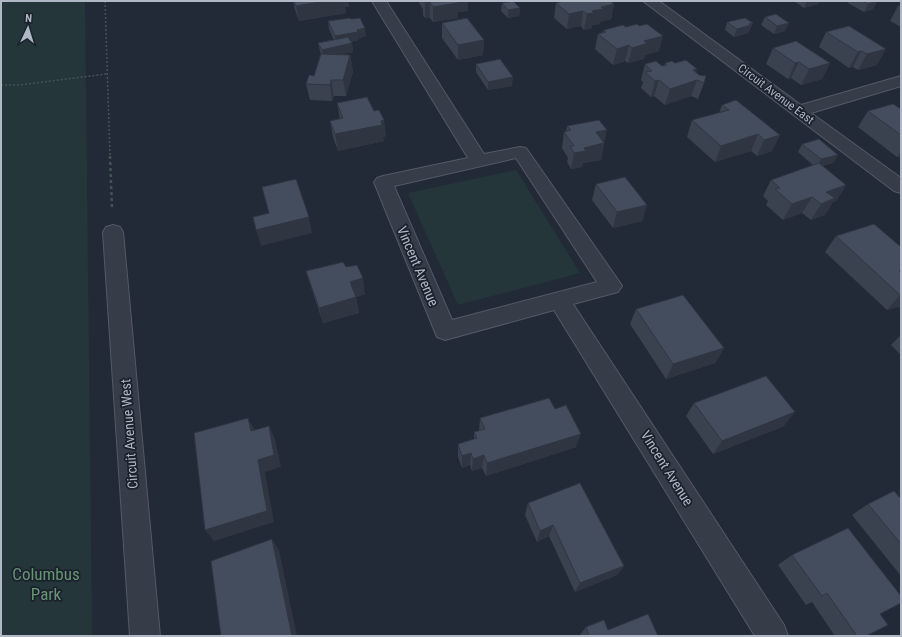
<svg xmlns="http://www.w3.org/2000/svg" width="902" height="637" font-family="'Roboto Condensed',sans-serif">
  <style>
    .green { fill: #243639 }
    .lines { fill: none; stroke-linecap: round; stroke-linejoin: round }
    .minor-casing { stroke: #535a66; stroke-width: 2 }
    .path-far1 { stroke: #425356; stroke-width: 1.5; stroke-dasharray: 2 2; stroke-linecap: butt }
    .path { stroke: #425356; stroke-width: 2.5; stroke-dasharray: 3 3; stroke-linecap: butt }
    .minor { fill: #363c48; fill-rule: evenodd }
    .wall { fill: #3a4250 }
    .shaded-wall { fill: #2f3641 }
    .building { fill: #434d5d; stroke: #2f3641 }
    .labels { text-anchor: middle; stroke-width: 3.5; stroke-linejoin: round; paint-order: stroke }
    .far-street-label { font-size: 12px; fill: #b0b7c5; stroke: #1b222d }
    .street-label { font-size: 14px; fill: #b0b7c5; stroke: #1b222d }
    .near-park-label { font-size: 17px; fill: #699475; stroke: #1b222d }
  </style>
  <rect width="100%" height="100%" fill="#222a38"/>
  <g class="green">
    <path d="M1,1H85L92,636H1Z"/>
    <path d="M516,170L580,273L458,305L408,193Z"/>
  </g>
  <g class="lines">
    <g class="minor-casing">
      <g id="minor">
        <path d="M372,1H386L484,154L520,147L526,148L618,280L622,286L618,292L573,304L784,625L788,636H755L554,310L445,340L437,337L374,182L377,178L383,176L468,158ZM516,158L597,282L452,320L394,186Z"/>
        <path d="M643,1H659L801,105L901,76V86L811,113L901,178V193L894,191Z"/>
        <path d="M113,225L120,227L123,232L160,636H130L103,232L106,227Z"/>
      </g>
    </g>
    <g class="path-far1">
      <path d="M105,1L110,157"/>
      <path d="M1,85H18L107,74"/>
    </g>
    <path class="path" d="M110,156L112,208"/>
    <use href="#minor" class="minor"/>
  </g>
  <g class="wall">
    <path d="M293,1H348L349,7H345L346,13L299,21L295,10Z"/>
    <path d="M419,1H468V11L458,12V18L433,22L430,18H425L423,15V9L419,3Z"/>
    <path d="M794,1H819L818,4L804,8Z"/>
    <path d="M849,1H877L873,9L864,12L848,3Z"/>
    <path d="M502,3L520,8L519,16L508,18L501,11Z"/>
    <path d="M556,3L614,4L611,19L600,22V24L592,25V28L584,30L581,26L567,29L554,18Z"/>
    <path d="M901,5V27L890,21L898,6Z"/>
    <path d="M765,17L789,23L785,31L774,34L761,25Z"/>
    <path d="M351,19L366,36L359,38V40L351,42L352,43L353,52L340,54L350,55L353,71L346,96H334L332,101L310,100L306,84L314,76L321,54L320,51L318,43L334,40L329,29L328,21Z"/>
    <path d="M727,22L753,23L748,33L734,37L725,30Z"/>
    <path d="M442,23L484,40L483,55L458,60L442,38Z"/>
    <path d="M849,26L877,65L858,70L853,67L849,68L819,47L826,32Z"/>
    <path d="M604,30L659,51L645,55L644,59L628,63L625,61L613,65L595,49L598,34L603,32Z"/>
    <path d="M773,48L830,63L822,79L801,85L791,78L788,79L766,64Z"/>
    <path d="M665,63H675L696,72L704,83L698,99L691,96L665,105L654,96L651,97L641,88L643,82L641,80L645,64L662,66H664Z"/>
    <path d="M476,64L512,86L488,90L476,72Z"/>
    <path d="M337,103L386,136L383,137L384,141L338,151L333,137L330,121L340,119Z"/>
    <path d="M722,105L780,135L772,151L757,156L751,151L715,162L687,137L692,120L719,113Z"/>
    <path d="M901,109V156L897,157L858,127L868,111Z"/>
    <path d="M567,126L604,143L601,160L583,163L582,167L571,169L567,162L568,158L562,148L564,132L566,131Z"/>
    <path d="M802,144L838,155L833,163L822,166L846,185L836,201L833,202L825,215L811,220L802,213L783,220L766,205L768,201L763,196L771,180L813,165L798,152Z"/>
    <path d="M596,184L647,205L642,221L613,228L592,200Z"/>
    <path d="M836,236L901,247V306L887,310L825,252Z"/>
    <path d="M346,267L365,294L356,297L359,313L323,323L311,287L306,271Z"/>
    <path d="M636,309L724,348L715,363L666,379L630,324Z"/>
    <path d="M901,335V355L891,345Z"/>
    <path d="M694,403L784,426L713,454L686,416Z"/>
    <path d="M555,409L576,447L486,476L482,468L472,471L470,465L462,468L458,457V444L474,439V432L479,431L480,418Z"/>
    <path d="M901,499V576L852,515L868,504Z"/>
    <path d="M528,503L624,566L617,575L575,592L549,536L537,542L525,515Z"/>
    <path d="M792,555L880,614L866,636H835L812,602L806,605L778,565Z"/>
    <path d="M586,627L608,630L658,636H581L580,635Z"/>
  </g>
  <g class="shaded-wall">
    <path d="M326,1H348L349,7H345L346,13L299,21L296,6Z"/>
    <path d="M455,1H468V11L458,12V18L433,22V7Z"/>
    <path d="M807,1H819L818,4L804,8Z"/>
    <path d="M877,1L873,9L864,12L868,4Z"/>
    <path d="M430,2V18H425V3Z"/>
    <path d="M614,4L611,19L600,22V24L592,25V28L584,30L587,14L592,11L601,7Z"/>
    <path d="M520,8L519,16L508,18V10Z"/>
    <path d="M583,11L581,26L567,29L569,14Z"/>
    <path d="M753,23L748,33L734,37L737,29Z"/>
    <path d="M789,23L785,31L774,34L777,26Z"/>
    <path d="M365,28L366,36L359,38V40L336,44L335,36L357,30Z"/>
    <path d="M663,36L659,51L645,55L644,59L628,63L632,48L644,41Z"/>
    <path d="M484,40L483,55L458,60V45Z"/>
    <path d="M352,43L353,52L324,58L322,50Z"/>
    <path d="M629,45L625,61L613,65L617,49Z"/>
    <path d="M886,49L877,65L858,70L867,54Z"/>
    <path d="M861,51L853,67L849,68L858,52Z"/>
    <path d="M350,55L353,71L346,96L343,80Z"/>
    <path d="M799,62L791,78L788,79L795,63Z"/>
    <path d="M830,63L822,79L801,85L809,69Z"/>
    <path d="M697,69L693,82L697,80L691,96L665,105L670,89L693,70Z"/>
    <path d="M513,77L512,86L488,90V82Z"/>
    <path d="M331,80L334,96L332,101L330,85Z"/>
    <path d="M659,80L654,96L651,97L655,81Z"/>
    <path d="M384,120L386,136L383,137L384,141L338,151L335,134Z"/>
    <path d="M607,130L601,160L583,163L582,167L571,169L574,153L584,148L596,132Z"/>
    <path d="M758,134L751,151L715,162L721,146Z"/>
    <path d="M780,135L772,151L757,156L764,140Z"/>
    <path d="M901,151V156L897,157Z"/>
    <path d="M838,155L833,163L816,168L821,159Z"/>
    <path d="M846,185L836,201L833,202L825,215L811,220L821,204L826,192Z"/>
    <path d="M812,197L802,213L783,220L792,204Z"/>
    <path d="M647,205L642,221L613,228L617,212Z"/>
    <path d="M309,217L312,233L261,246L256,230Z"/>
    <path d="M363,278L365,294L353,298L350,282Z"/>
    <path d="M901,294V306L887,310L900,295Z"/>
    <path d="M356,297L359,313L323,323L319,308Z"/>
    <path d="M724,348L715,363L666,379L673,364Z"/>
    <path d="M795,412L784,426L713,454L722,441Z"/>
    <path d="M248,418L255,431H251Z"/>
    <path d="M269,426L275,439L281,467L265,472L274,522L214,541L205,530L258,460Z"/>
    <path d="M581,434L576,447L486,476L487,463Z"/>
    <path d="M471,453L470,465L462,468V456Z"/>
    <path d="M484,455L482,468L472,471L473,459Z"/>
    <path d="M553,525L549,536L537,542L540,531Z"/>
    <path d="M272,539L279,550L297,636H292Z"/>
    <path d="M624,566L617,575L575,592L580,583Z"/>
  </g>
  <g class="building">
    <path d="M294,1H326L296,6Z"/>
    <path d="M423,1H457L458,3L433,7L430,2L425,3Z"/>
    <path d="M513,1L520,8L508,10L502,3Z"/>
    <path d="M564,1H610L614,4L601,7L603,9L592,11L594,13L587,14L583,11L569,14L556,3Z"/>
    <path d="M862,1H877L868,4Z"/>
    <path d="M776,14L789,23L777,26L765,17Z"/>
    <path d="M350,18L351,19L360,18L365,28L357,30L358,32L335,36L328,21Z"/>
    <path d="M467,18L484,40L458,45L442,23Z"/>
    <path d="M745,18L753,23L749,24L751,25L737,29L727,22Z"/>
    <path d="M637,24L639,26L647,24L663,36L644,41L648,43L632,48L629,45L617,49L598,34L606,32L604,30L623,25L626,27Z"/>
    <path d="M849,26L886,49L867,54L861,51L858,52L826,32Z"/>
    <path d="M348,37L352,43L322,50L318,43Z"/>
    <path d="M796,41L830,63L809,69L799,62L795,63L773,48Z"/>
    <path d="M321,54L350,55L343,80H331L330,85L306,84L309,75L314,76Z"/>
    <path d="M500,59L513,77L488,82L476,64Z"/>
    <path d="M686,60L697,69L693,70L699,75L706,76L704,83L697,80L670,89L659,80L655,81L645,72L652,71L645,64L656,61L662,66L667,65L665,63L672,61L675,63Z"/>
    <path d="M367,97L374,111L379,110L384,120L381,121L382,125L335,134L330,121L343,118L337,103Z"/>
    <path d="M736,100L780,135L764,140L758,134L721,146L692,120L729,110L722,105Z"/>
    <path d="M893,104L901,109V135L868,111Z"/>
    <path d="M599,120L607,130L596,132L604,143L584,148L586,151L574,153L570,146H574L564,132L571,130L567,126Z"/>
    <path d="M819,139L838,155L821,159L802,144Z"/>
    <path d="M819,163L846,185L826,192L835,198L821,204L812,197L792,204L775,189L780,188L771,180Z"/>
    <path d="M625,177L647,205L617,212L596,184Z"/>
    <path d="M296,179L309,217L256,230L253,217L269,213L262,187Z"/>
    <path d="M874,224L901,247V270L899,271L901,273V294L900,295L836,236Z"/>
    <path d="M343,262L346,267L357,265L363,278L350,282L356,297L319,308L306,271Z"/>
    <path d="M683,295L724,348L673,364L636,309Z"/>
    <path d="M766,376L795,412L722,441L694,403Z"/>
    <path d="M549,398L555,409L566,405L581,434L487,463L484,455L473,459L471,453L462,456L458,444L477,438L474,432L485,429L480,418Z"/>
    <path d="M248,418L251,431L269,426L274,455L258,460L267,511L205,530L194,433Z"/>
    <path d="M580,483L624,566L580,583L553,525L540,531L528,503Z"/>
    <path d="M894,491L901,499V544L868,504Z"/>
    <path d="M848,528L901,596V603L880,614L888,625L866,636H857L827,593L822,596L792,555Z"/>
    <path d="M272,539L292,636H221L211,561Z"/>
    <path d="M648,614L658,636H589L586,627L604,620L608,630Z"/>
  </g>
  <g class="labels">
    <g class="far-street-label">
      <text transform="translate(776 94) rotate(37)" y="4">Circuit Avenue East</text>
    </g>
    <g class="street-label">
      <text transform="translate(418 266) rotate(67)" y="5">Vincent Avenue</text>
      <text transform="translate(129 434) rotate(-94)" y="5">Circuit Avenue West</text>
      <text transform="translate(667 468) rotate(58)" y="5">Vincent Avenue</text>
    </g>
    <g class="near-park-label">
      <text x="46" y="580">Columbus<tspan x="46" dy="20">Park</tspan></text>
    </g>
  </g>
  <rect width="902" height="637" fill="none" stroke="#b0b7c5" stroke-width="4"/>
  <g transform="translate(28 28) rotate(4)" stroke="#1b222d" stroke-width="3" paint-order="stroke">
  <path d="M0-3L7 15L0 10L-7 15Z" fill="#b0b7c5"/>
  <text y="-6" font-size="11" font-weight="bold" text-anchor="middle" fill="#b0b7c5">N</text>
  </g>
</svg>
